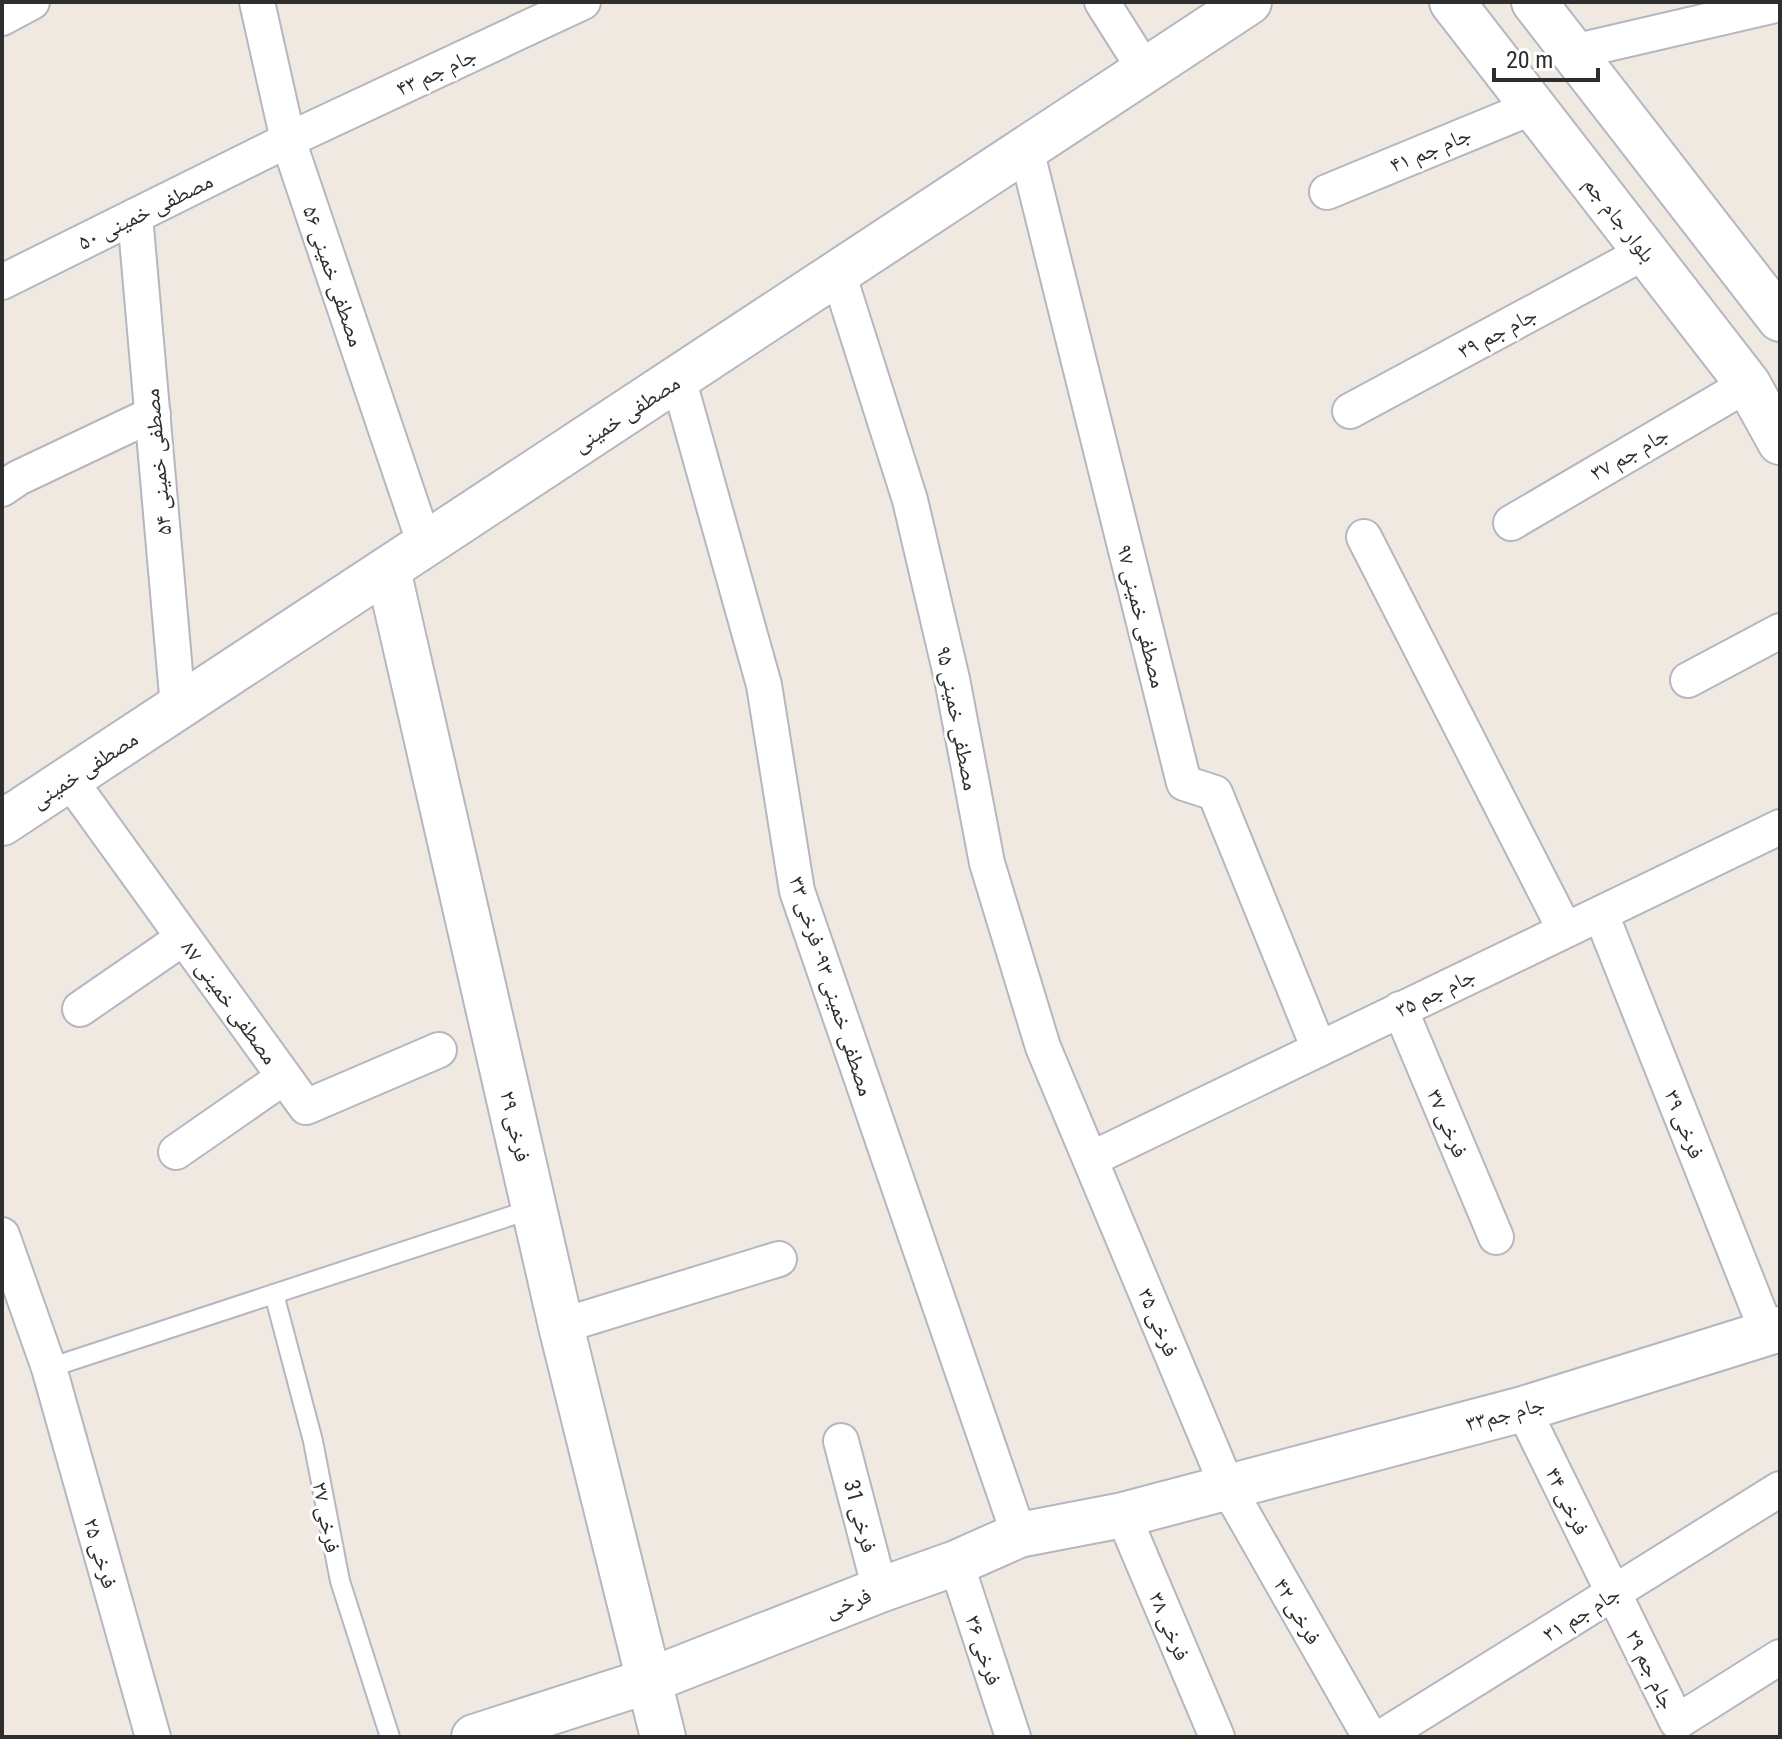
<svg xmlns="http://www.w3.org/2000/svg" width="1782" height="1739" font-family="'Roboto Condensed','Noto Naskh Arabic',sans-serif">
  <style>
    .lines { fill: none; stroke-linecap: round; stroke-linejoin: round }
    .lane-casing { stroke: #b4b7c1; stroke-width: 22 }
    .street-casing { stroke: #b4b7c1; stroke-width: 38 }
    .secondary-casing { stroke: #b4b7c1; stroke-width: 48 }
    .lane { stroke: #fff; stroke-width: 18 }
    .street { stroke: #fff; stroke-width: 34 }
    .secondary { stroke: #fff; stroke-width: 44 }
    .labels { text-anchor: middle; stroke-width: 6; stroke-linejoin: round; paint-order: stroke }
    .street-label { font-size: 22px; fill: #2e2e2e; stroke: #fff }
  </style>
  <rect width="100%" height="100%" fill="#efe9e1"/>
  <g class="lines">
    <g class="lane-casing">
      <g id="lane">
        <path d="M274,1294L313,1441L340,1581L390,1737"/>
        <path d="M49,1368L535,1208"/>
      </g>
    </g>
    <g class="street-casing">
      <g id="street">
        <path d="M257,2L288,140L425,545"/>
        <path d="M1102,2L1145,70"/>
        <path d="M2,18L32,2"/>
        <path d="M1573,52L1780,4"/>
        <path d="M1026,149L1184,783L1215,793L1319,1049"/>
        <path d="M1327,192L1533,107"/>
        <path d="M135,216L178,707"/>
        <path d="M838,273L910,500L952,679L987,863L1043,1047L1227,1486L1370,1737"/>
        <path d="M2,282L288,140L583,2"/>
        <path d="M678,378L764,685L797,891L1019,1535"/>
        <path d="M1350,411L1645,252"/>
        <path d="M2,489L18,478L153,414"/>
        <path d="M1511,523L1748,384"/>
        <path d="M1364,537L1565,930"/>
        <path d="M1688,680L1780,631"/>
        <path d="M69,779L306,1107L439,1050"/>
        <path d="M1601,914L1768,1334"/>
        <path d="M80,1009L183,938"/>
        <path d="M1400,1009L1496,1237"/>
        <path d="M176,1152L284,1077"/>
        <path d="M1091,1159L1780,827"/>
        <path d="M2,1235L49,1368L153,1737"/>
        <path d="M561,1326L779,1259"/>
        <path d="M1523,1409L1677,1722L1780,1657"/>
        <path d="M841,1441L880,1590"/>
        <path d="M1123,1515L1217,1737"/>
        <path d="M956,1563L1013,1737"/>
        <path d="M1382,1737L1780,1489"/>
      </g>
    </g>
    <g class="secondary-casing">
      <g id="secondary">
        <path d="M1452,2L1748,384L1780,442"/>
        <path d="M1534,2L1780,319"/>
        <path d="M388,570L561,1326L663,1737"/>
        <path d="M2,823L1249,2"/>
        <path d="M474,1737L648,1681L880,1590L956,1563L1019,1535L1123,1515L1523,1409L1780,1329"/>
      </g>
    </g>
    <use href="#lane" class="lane"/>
    <use href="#street" class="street"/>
    <use href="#secondary" class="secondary"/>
  </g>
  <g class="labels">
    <g class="street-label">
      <text transform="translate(436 71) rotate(-25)" y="8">جام جم ۴۳</text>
      <text transform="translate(1430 149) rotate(-23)" y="8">جام جم ۴۱</text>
      <text transform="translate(145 211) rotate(-26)" y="8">مصطفی خمینی ۵۰</text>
      <text transform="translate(1620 219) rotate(52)" y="8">بلوار جام جم</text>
      <text transform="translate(334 276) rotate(71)" y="8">مصطفی خمینی ۵۶</text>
      <text transform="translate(1497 332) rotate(-28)" y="8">جام جم ۳۹</text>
      <text transform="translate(626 413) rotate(-33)" y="8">مصطفی خمینی</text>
      <text transform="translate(1629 453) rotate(-30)" y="8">جام جم ۳۷</text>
      <text transform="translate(157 462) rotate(-95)" y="8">مصطفی خمینی ۵۴</text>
      <text transform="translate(1142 616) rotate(76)" y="8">مصطفی خمینی ۹۷</text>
      <text transform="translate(958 718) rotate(79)" y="8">مصطفی خمینی ۹۵</text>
      <text transform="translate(84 769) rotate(-33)" y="8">مصطفی خمینی</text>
      <text transform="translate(832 986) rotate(72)" y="8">مصطفی خمینی ۹۳- فرخی ۳۳</text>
      <text transform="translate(1435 992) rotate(-26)" y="8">جام جم ۳۵</text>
      <text transform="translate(230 1002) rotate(54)" y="8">مصطفی خمینی ۸۷</text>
      <text transform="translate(1448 1123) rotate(67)" y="8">فرخی ۳۷</text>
      <text transform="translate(1685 1124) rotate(68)" y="8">فرخی ۳۹</text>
      <text transform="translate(516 1126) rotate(77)" y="8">فرخی ۲۹</text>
      <text transform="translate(1159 1322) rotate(67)" y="8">فرخی ۳۵</text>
      <text transform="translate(1505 1413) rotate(-15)" y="8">جام جم۳۳</text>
      <text transform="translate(1568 1501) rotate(64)" y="8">فرخی ۴۴</text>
      <text transform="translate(861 1516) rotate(75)" y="8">فرخی 31</text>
      <text transform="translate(327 1517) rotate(79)" y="8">فرخی ۲۷</text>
      <text transform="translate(101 1553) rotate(74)" y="8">فرخی ۲۵</text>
      <text transform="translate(848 1602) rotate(-21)" y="8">فرخی</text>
      <text transform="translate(1298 1611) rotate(60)" y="8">فرخی ۴۲</text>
      <text transform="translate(1581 1613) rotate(-32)" y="8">جام جم ۳۱</text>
      <text transform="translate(1170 1626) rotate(67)" y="8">فرخی ۳۸</text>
      <text transform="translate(984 1650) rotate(72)" y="8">فرخی ۳۶</text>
      <text transform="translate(1651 1669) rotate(64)" y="8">جام جم ۲۹</text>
    </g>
  </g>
  <rect width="1782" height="1739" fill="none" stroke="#2e2e2e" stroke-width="8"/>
  <path d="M1494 68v12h104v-12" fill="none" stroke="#2e2e2e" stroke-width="4"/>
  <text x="1506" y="68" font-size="24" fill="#2e2e2e" stroke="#ffffff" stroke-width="6" paint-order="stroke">20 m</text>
</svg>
